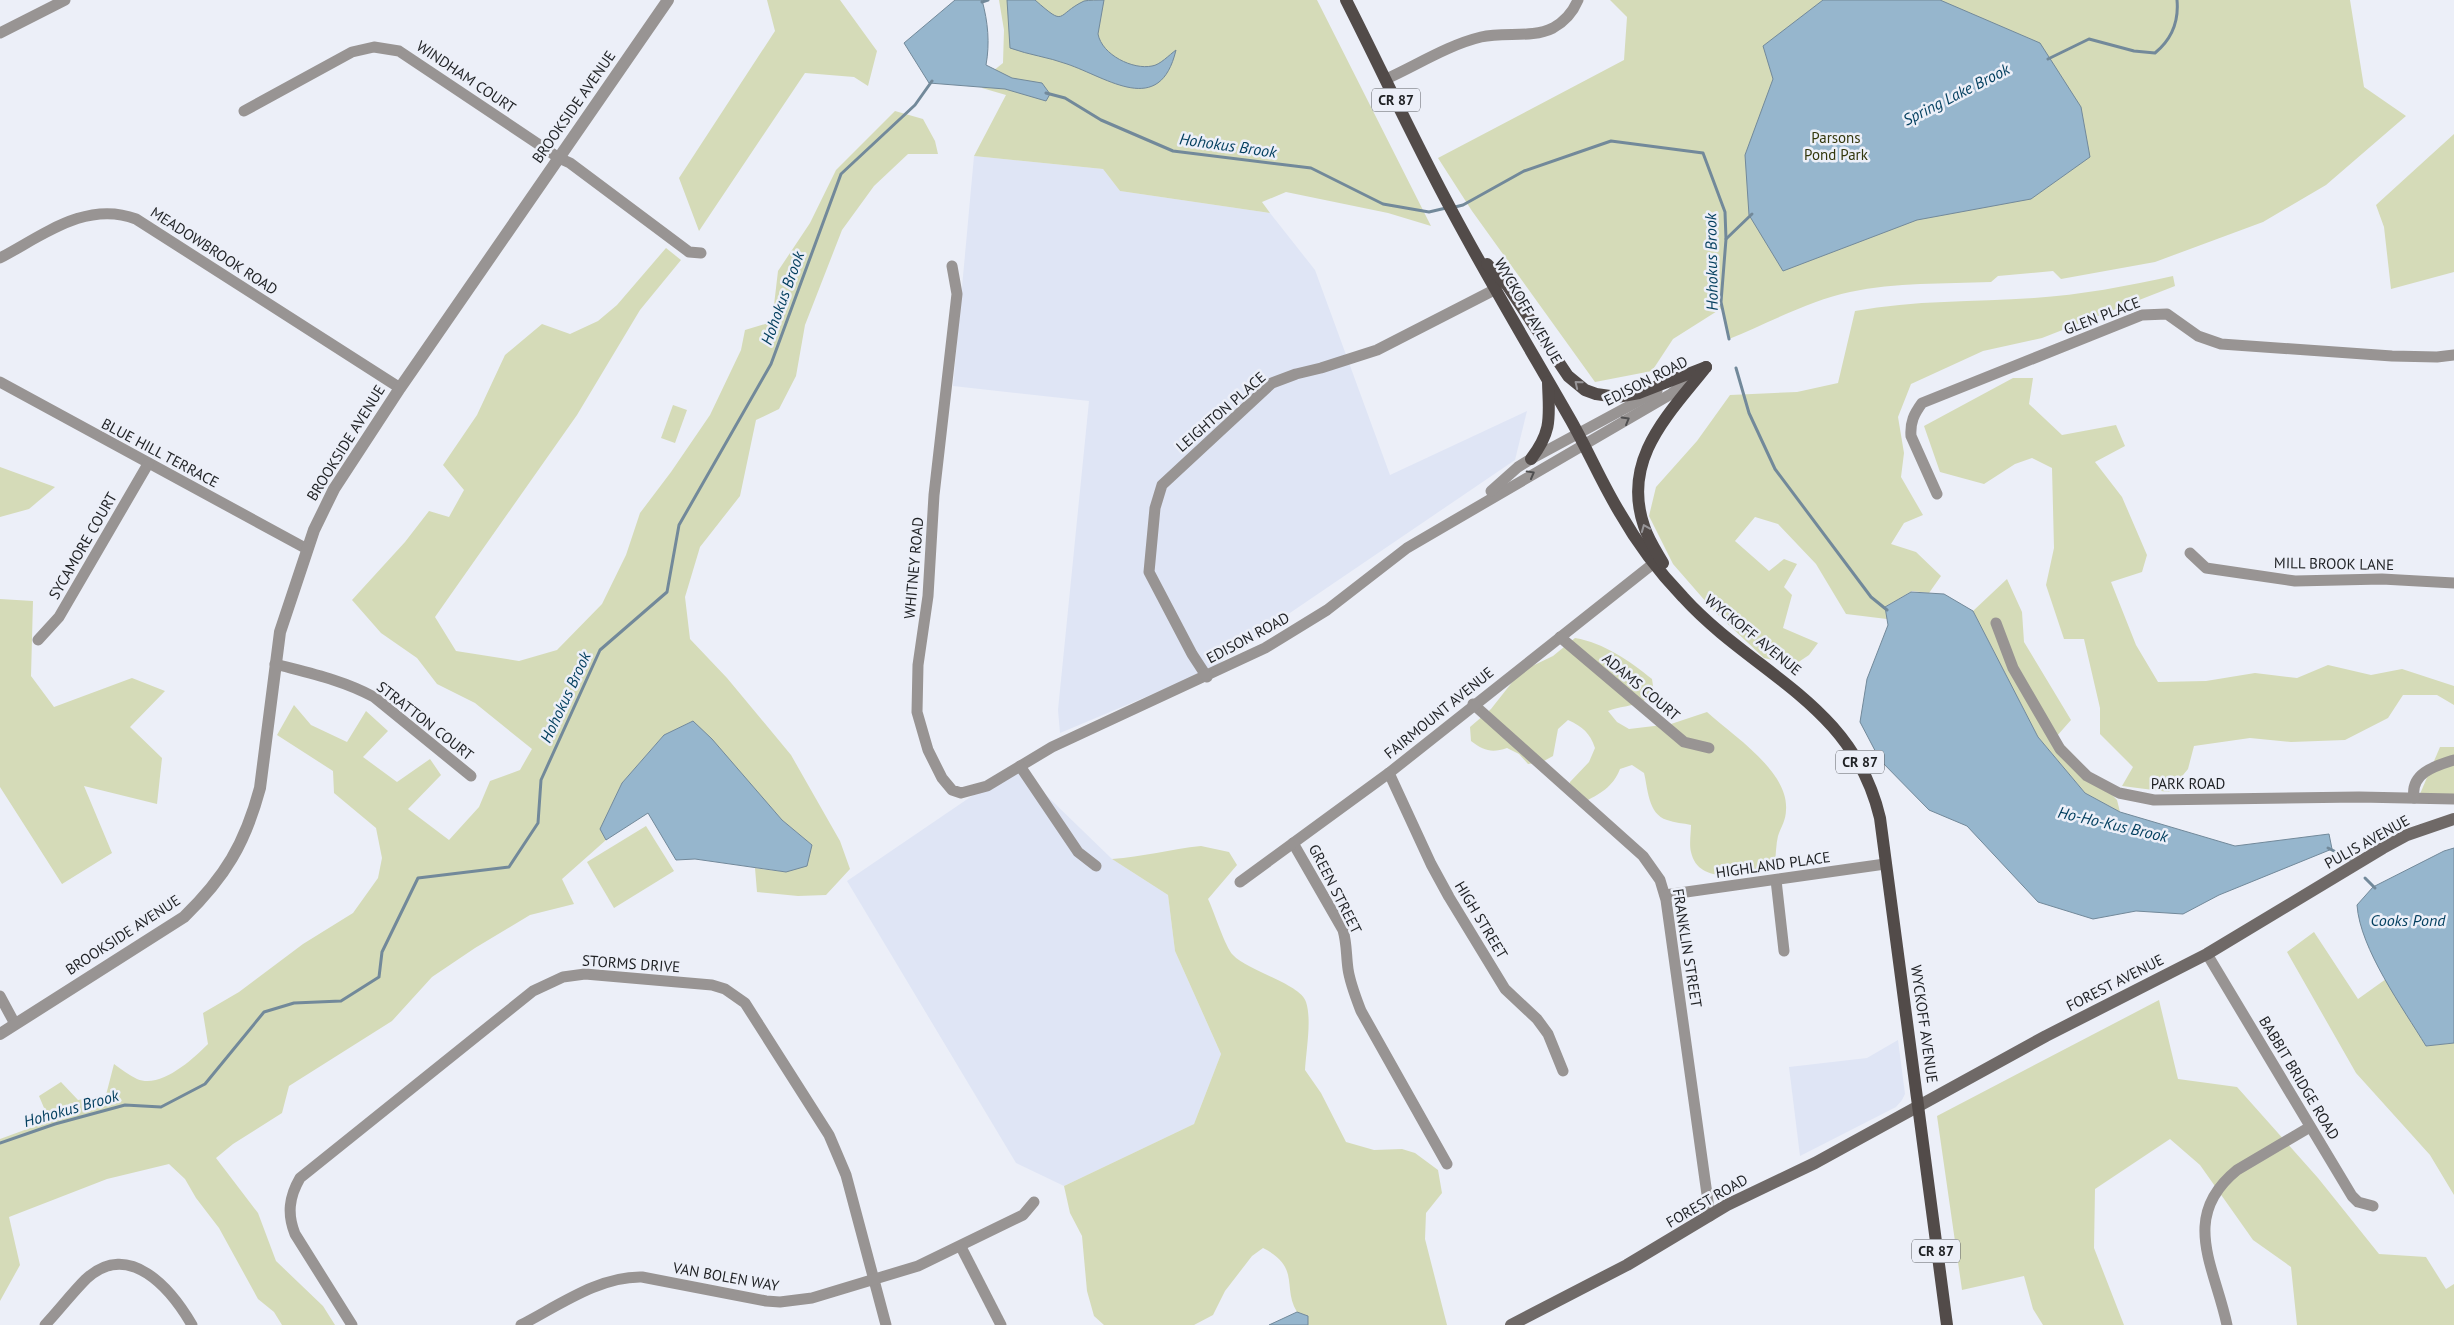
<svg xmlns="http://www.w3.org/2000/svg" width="2454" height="1325" font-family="'PT Sans',sans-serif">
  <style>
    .built { fill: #dfe5f5 }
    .green { fill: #d5dbb8 }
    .water { fill: #96b6cd; stroke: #72899a }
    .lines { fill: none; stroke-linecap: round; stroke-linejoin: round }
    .stream { stroke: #72899a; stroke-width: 3 }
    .minor { stroke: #989493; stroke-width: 11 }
    .tertiary { stroke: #989493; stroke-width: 12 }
    .secondary { stroke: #6f6967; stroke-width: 12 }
    .primary { stroke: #524b49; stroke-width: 12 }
    .oneway { stroke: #979598 }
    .oneway2 { stroke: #4f4f50 }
    .labels { text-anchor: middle; stroke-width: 5; stroke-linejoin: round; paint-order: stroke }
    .shield { fill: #eceff8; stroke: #5c5f64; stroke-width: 1 }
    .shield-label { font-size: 14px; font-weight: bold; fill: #1f2124 }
    .street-label { font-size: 15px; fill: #1f2124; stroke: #eceff8 }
    .park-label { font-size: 15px; fill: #33370c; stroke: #eceff8 }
    .water-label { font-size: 16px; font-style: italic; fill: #023e5e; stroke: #eceff8 }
  </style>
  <rect width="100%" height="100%" fill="#eceff8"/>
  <g class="built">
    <path d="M974,156L1103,169L1120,191L1270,213L1315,270L1390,475L1527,411L1515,460L1228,655L1217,667L1060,733L1058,710L1089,401L953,386Z"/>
    <path d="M1016,766L1112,859L1168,895L1175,951L1221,1054L1194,1124L1064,1186L1016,1163L847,881Z"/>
    <path d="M1898,1040L1905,1094L1902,1100L1896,1107L1800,1156L1789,1067L1867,1058Z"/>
  </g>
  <g class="green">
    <path d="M767,0H840L877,51L868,86L854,77L805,73L699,231L679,178L775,31Z"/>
    <path d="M999,0H1317L1431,226L1388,213L1286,192L1262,202L1270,213L1120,191L1103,169L974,156L1006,95L982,88L993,71L1003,63L1004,30Z"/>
    <path d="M1610,0H2350L2364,87L2406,116L2326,185L2263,222L2155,262L2061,279L2053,271L1998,276L1991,282C1944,284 1896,282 1850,292C1811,300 1766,324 1729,339L1722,308L1673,339L1652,371L1595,382L1472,211L1438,158L1624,60L1627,17Z"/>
    <path d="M895,111L923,119L935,141L938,154H908L874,186L842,230L805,325L796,376L779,409L756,420L740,496L700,547L685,597L690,639L727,678L791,755L840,841L850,869L826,895L798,896L757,892L755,868L786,872L812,845L782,820L693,721L664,735L622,783L600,829L606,840L562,879L574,904L530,915L475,948L432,977L392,1021L289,1086L282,1113L233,1144L216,1158L258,1213L276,1261L323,1306L335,1325H282L274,1312L258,1299L219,1228L196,1198L185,1179L169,1164L107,1179L9,1217L20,1265L0,1301V1139L38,1125L47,1115L39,1096L61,1082L78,1100L106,1095L114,1064C121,1069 129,1075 137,1079C161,1089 193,1059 208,1044L203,1013L239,992L303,944L353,913L378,878L382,858L376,828L334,793L333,771L277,735L294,705L311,725L347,742L366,711L388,731L363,757L397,782L430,759L441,775L408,809L449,840L479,807L490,781L520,770L532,749L475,703L437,684L417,658L381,633L352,600L405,542L429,511L449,517L464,490L443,465L477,415L505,355L542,324L570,334L598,321L617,305L666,248L681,260L640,310L577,415L435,617L456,651L519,661L557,650L602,604L626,555L640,513L671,472L710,415L741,350L745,330L772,322L778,271L810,223L836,170Z"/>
    <path d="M2454,134V272L2391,289L2384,227L2376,205Z"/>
    <path d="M2173,276L2175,286L2042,338L1983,351L1911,384L1898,417L1904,453L1901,477L1923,515L1904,523L1891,544L1916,552L1941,576L1929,593L1912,591L1885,607L1887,619L1846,614L1816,564L1778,524L1755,517L1735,541L1769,571L1784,559L1797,564L1784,587L1792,595L1783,628L1818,643L1809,655L1794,665L1764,658L1714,611L1673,564L1649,516L1656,487L1697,441L1730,395L1797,392L1838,383L1855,311C1914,300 1974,302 2034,298C2081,295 2127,286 2173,276Z"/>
    <path d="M2013,378H2033L2029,404L2062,435L2116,425L2125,446L2095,462L2122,497L2147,555L2142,572L2111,582L2136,645L2158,682L2206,681L2255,673L2297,678L2328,665L2371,675L2402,669L2454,686V705L2437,695H2403L2388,718L2345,740L2291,742L2250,738L2194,746L2188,769L2169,792L2122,786L2133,767L2100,734V708L2084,639H2064L2046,585L2054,548L2052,468L2032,458L2015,464L1984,484L1940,472L1924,426Z"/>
    <path d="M673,405L687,410L675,443L661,438Z"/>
    <path d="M0,467L55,487L29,509L0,517Z"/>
    <path d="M2007,579L2022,612L2024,642L2071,720L2056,737L2117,800L2120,812L2085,793L2038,737L1973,611Z"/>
    <path d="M0,599L33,601L31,676L54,707L132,678L165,691L130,727L162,758L157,804L84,786L112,853L62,884L0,787Z"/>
    <path d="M1575,638C1604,643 1630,661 1652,679L1654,693C1638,708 1627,704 1608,711L1617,722L1629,729L1671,724L1707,712C1732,735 1789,771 1786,810C1786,820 1781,827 1778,836C1776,844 1776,854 1775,862C1753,873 1699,889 1691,852C1689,844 1691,833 1691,825C1683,823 1675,823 1667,820C1648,814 1648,789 1644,773L1632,765L1620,769C1613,787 1600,794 1582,803L1570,796V782L1589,762L1595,748C1590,733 1583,727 1568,720L1558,729L1553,756L1542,762L1528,764L1519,754L1507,748C1492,753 1484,751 1471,741L1470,727L1491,709L1517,676L1528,668L1553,656Z"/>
    <path d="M2440,747H2454V795L2420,794Z"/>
    <path d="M646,826L674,871L614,908L587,862Z"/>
    <path d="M1201,846L1229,852L1237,865L1208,899C1214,911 1225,947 1233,955C1248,971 1301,984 1306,1002C1312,1020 1306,1051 1305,1070L1321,1093L1346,1142L1374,1150L1402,1149L1415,1153L1438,1170L1442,1193L1426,1213L1425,1239L1447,1325H1308V1316L1297,1312C1282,1287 1301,1267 1263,1248L1252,1256L1225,1291L1213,1315L1194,1325H1104L1094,1316L1087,1291L1082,1236L1070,1213L1064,1186L1194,1124L1221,1054L1175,951L1168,895L1112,859C1142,857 1171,849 1201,846Z"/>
    <path d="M2314,932L2358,999L2386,979L2426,1046L2454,1043V1195L2430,1155L2356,1073L2287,952Z"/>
    <path d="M2159,1000L2178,1079L2237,1087L2318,1178L2379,1254L2426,1257L2446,1289L2454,1284V1325H2297L2291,1267L2253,1240L2200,1165L2170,1139L2095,1189L2094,1248L2124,1325H2043L2033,1309L2024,1276L1962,1290L1937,1116Z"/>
  </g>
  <g class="water">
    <path d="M955,0H982C988,22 990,43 986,65L1012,78L1042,83L1050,94L1046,101L1005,89L929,83L904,43Z"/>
    <path d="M1007,0H1035C1067,28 1055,15 1084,1C1089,0 1098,0 1104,0L1098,34C1102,55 1133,70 1152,66C1160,65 1169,55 1176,50C1160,118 1108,78 1067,64C1048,57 1029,55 1010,48Z"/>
    <path d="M1823,0H1940L2040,43L2081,107L2090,157L2031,199L1917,220L1783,271L1749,215L1745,155L1773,79L1763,46Z"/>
    <path d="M1911,592L1944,594L1973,611L2038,737L2085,793L2120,812L2235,846L2329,834L2332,849L2219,895L2183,914L2136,911L2093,919L2038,902L1967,826L1929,810L1880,760L1860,722L1867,679L1888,625L1885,607Z"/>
    <path d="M693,721L712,739L782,820L812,845L807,866L786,872L695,859L676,860L648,813L606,840L600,829L622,783L664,735Z"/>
    <path d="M2454,848V1043L2426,1046C2403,1008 2360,949 2357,905L2373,887L2444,851Z"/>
    <path d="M1297,1312L1308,1316V1325H1269Z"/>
  </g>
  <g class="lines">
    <g class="stream">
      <path d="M982,2L988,0"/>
      <path d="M2048,59L2089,39L2134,51L2155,53C2172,39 2179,22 2177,0"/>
      <path d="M1046,93L1065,98L1101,120L1173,151L1311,168L1383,204L1429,212L1446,208"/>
      <path d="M1455,207L1463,205L1524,171L1611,141L1703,153L1725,212L1726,239L1721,302L1729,339"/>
      <path d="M1726,239L1752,214"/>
      <path d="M1736,368L1749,413L1775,469L1871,597L1887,610"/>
      <path d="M2328,848L2350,859"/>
      <path d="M2365,878L2375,888"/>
      <path d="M0,1143L55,1124L125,1105L161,1107L205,1084L264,1012L294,1003L341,1001L379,977L382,952L418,878L509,867L538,823L541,780L600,650L667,592L679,525L771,364L841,174L915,105L932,81"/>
    </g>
    <g class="minor">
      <path d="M0,33L65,0"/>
      <path d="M1386,79C1417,65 1448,45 1481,37C1504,31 1531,39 1553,28C1564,22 1573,12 1578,0"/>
      <path d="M244,111L352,52L374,47L399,51L559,158L570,163L689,252L701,253"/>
      <path d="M0,258C42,236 86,200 136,219L400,388"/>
      <path d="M952,266L957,294L934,495L928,596L918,665L917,712L928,750L942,778L952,790L961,793L987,786L1052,747L1265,648L1327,610L1407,548L1671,394L1695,376"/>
      <path d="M0,382L307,549"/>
      <path d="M1491,491L1518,467L1531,459L1657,391"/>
      <path d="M1937,494L1911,436C1910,422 1914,414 1922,403L2142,315L2167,314L2198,336L2221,344L2392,356L2437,357L2454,355"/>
      <path d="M2190,553L2206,568L2295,581L2382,579L2454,583"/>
      <path d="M1996,623L2013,668L2060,749L2087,776L2119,793L2154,800L2359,797L2454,799"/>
      <path d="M1560,637L1684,742L1709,748"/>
      <path d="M38,640L59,617L148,464"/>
      <path d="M275,664C309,673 343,680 374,697L471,776"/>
      <path d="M1207,677L1192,654L1149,572L1155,508L1162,485L1272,383L1296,374L1321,368L1377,350L1496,289"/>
      <path d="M1473,704L1643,856L1660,880L1666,900L1710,1216"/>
      <path d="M1020,766L1078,852L1096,866"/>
      <path d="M1389,773L1431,864L1449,897L1505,989L1537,1019L1548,1034L1563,1071"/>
      <path d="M2414,798C2410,773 2435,766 2454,760"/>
      <path d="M1293,843L1343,930C1347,944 1346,955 1348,969C1350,983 1356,998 1361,1011L1447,1164"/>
      <path d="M1776,880L1784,951"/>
      <path d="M1240,882L1389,773L1654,563"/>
      <path d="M1665,895L1885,864"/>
      <path d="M2207,954L2352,1196L2358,1202L2373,1206"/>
      <path d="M0,996L15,1024"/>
      <path d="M961,1247L1001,1325"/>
      <path d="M45,1325C59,1310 72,1293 86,1279C129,1239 171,1289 192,1325"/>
      <path d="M352,1325L295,1234C287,1214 289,1197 300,1178L533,991L563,977L585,974L712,985L725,989L745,1003L829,1135L846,1175L886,1325"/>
      <path d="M521,1325C558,1306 599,1276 642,1277L766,1301L780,1302L812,1298L918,1266L1023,1215L1034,1202"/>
      <path d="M2227,1325C2215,1267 2179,1217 2237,1170L2310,1127"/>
    </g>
    <path class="tertiary" d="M0,1034L184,917C225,877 245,844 260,788L280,632L314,530L334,489L400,388L668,0"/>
    <path class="secondary" d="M1511,1325L1627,1265L1727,1205L1815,1163L2046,1036L2207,954L2383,848L2407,835L2454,819"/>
    <g class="primary">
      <path d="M1346,0C1382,71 1415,143 1453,213C1490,282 1530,349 1569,417C1587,448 1601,482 1620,513C1637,543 1659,572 1683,597C1754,675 1853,703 1880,818L1947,1325"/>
      <path d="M1487,264L1507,285L1568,376L1585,390L1596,394L1617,397L1639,393L1706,367"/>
      <path d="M1531,459C1553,430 1549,417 1548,382"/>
      <path d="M1663,563C1656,551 1648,539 1644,526C1621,459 1669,414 1706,367"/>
    </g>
  </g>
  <defs><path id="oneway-chevron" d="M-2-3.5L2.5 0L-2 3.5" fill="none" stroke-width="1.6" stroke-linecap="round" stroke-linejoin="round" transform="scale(1.25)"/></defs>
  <g class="oneway">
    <use href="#oneway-chevron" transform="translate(1578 384) rotate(-141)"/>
    <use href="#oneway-chevron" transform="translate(1645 528) rotate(-112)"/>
  </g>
  <g class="oneway2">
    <use href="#oneway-chevron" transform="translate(1626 420) rotate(-30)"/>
    <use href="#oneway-chevron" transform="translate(1531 474) rotate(-29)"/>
  </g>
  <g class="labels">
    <g class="shield">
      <rect x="1372" y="88.5" width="48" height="23" rx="4"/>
      <rect x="1836" y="750.5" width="48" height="23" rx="4"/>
      <rect x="1912" y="1239.5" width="48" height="23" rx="4"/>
    </g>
    <g class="shield-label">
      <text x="1396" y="105">CR 87</text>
      <text x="1860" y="767">CR 87</text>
      <text x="1936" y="1256">CR 87</text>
    </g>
    <g class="street-label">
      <text transform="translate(466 77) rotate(34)" y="5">WINDHAM COURT</text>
      <text transform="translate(574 107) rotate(-55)" y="5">BROOKSIDE AVENUE</text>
      <text transform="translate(214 251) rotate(33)" y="5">MEADOWBROOK ROAD</text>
      <text transform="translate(1528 311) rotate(60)" y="5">WYCKOFF AVENUE</text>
      <text transform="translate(2102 316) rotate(-21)" y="5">GLEN PLACE</text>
      <text transform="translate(1646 381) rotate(-27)" y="5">EDISON ROAD</text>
      <text transform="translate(1221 412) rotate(-41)" y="5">LEIGHTON PLACE</text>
      <text transform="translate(346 443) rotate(-58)" y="5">BROOKSIDE AVENUE</text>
      <text transform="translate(160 453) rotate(28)" y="5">BLUE HILL TERRACE</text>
      <text transform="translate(83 546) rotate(-60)" y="5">SYCAMORE COURT</text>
      <text transform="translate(2334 564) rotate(1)" y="5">MILL BROOK LANE</text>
      <text transform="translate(914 568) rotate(-85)" y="5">WHITNEY ROAD</text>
      <text transform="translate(1753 635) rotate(39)" y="5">WYCKOFF AVENUE</text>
      <text transform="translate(1248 638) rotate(-28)" y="5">EDISON ROAD</text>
      <text transform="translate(1641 687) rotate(40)" y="5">ADAMS COURT</text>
      <text transform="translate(1439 713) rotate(-39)" y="5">FAIRMOUNT AVENUE</text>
      <text transform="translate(425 721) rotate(38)" y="5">STRATTON COURT</text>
      <text x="2188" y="789">PARK ROAD</text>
      <text transform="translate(2367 842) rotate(-29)" y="5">PULIS AVENUE</text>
      <text transform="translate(1773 865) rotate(-8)" y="5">HIGHLAND PLACE</text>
      <text transform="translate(1335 889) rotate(63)" y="5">GREEN STREET</text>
      <text transform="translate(1481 920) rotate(59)" y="5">HIGH STREET</text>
      <text transform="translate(123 935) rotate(-33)" y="5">BROOKSIDE AVENUE</text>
      <text transform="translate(1687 948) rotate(81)" y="5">FRANKLIN STREET</text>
      <text transform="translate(631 964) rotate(4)" y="5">STORMS DRIVE</text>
      <text transform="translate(2115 983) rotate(-27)" y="5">FOREST AVENUE</text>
      <text transform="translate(1924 1024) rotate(82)" y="5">WYCKOFF AVENUE</text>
      <text transform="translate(2299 1078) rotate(59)" y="5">BABBIT BRIDGE ROAD</text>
      <text transform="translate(1707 1201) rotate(-30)" y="5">FOREST ROAD</text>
      <text transform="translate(726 1277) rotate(10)" y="5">VAN BOLEN WAY</text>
    </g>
    <g class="park-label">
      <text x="1836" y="143">Parsons<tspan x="1836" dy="17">Pond Park</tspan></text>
    </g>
    <g class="water-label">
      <text transform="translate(1956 94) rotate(-27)" y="6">Spring Lake Brook</text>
      <text transform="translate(1228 145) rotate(8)" y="6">Hohokus Brook</text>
      <text transform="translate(1711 262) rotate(-91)" y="6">Hohokus Brook</text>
      <text transform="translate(782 298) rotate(-70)" y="6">Hohokus Brook</text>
      <text transform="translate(565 697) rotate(-65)" y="6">Hohokus Brook</text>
      <text transform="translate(2113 824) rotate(13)" y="6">Ho-Ho-Kus Brook</text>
      <text x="2408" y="926">Cooks Pond</text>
      <text transform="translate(71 1108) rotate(-16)" y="6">Hohokus Brook</text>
    </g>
  </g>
</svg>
